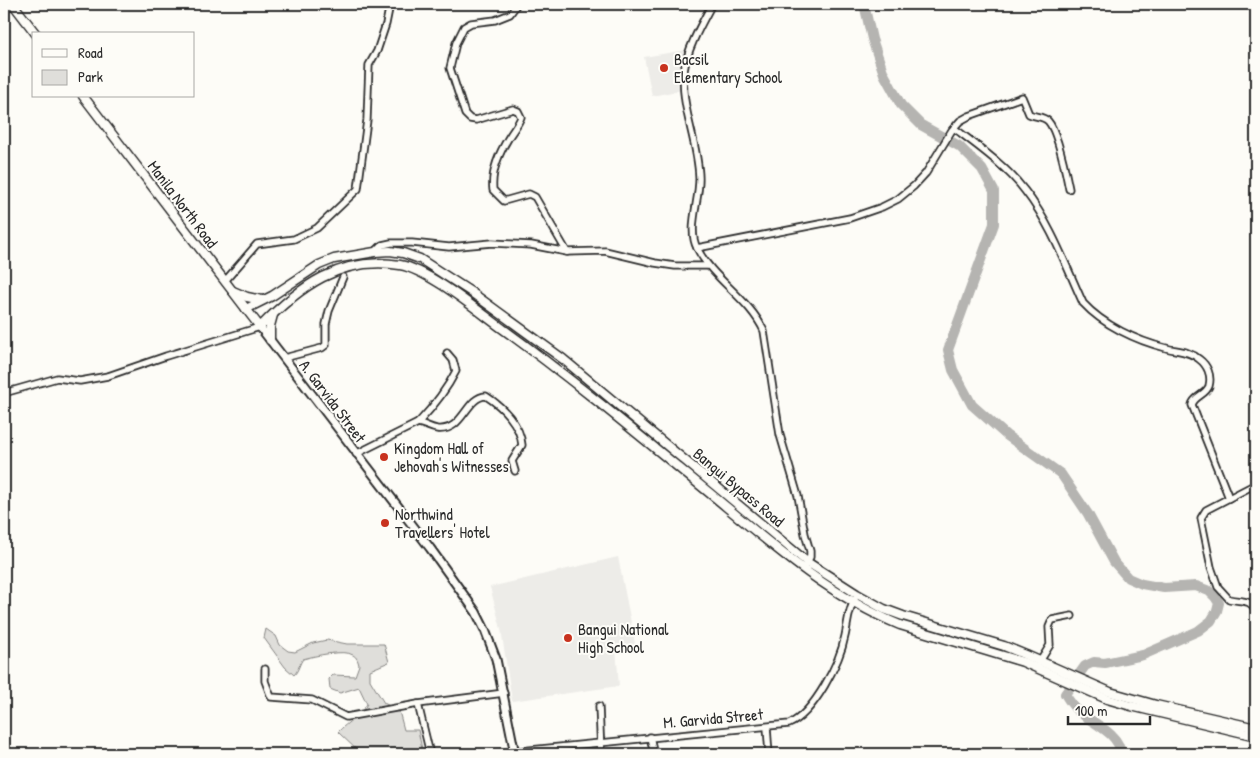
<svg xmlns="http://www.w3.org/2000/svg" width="1260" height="758" font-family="'Patrick Hand',sans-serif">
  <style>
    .built { fill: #edece8 }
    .green { fill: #dfdeda; stroke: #858482 }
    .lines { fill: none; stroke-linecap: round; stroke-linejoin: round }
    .river { stroke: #b5b4b1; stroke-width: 10 }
    .minor-casing { stroke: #2b2b2b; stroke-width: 9 }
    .major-casing { stroke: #2b2b2b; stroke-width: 11 }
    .highway-casing { stroke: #2b2b2b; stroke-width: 11 }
    .minor { stroke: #fdfcf7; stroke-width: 5.5 }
    .major { stroke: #fdfcf7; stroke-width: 7 }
    .highway { stroke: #fdfcf7; stroke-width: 8 }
    .poi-dot { fill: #c8321e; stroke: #fdfcf7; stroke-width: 2 }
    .labels { text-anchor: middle; stroke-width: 4; stroke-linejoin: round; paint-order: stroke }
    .poi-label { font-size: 16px; fill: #2b2b2b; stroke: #fdfcf7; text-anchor: start }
    .street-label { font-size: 16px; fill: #2b2b2b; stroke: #fdfcf7 }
  </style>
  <rect width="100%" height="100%" fill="#fdfcf7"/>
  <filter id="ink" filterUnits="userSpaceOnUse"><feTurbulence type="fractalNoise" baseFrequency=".02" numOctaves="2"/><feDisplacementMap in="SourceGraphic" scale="10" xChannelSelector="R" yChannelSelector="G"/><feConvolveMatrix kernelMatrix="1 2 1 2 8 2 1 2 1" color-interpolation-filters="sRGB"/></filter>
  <g filter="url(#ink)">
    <g class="built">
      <path d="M686,50L680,73L682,90L652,96L644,57Z"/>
      <path d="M618,557L636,648H616L619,686L512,701L501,629L490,587Z"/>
    </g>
    <path class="green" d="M266,629L276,636L280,645L288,651L295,652L313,643L327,640L347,644H384L389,662L370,670V680L384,703L399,711L404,730H418L423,754H361L338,732C347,722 361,715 367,704L359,687L340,693L330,689L329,679L333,675L355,676L359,665C358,661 357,657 353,655C344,649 314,656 303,659C299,664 299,670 294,675L285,667L264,638Z"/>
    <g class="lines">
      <path class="river" d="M864,4L872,39L884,74L901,105L921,125L959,146L982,169L994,191V224L948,350L953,370L972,405L1006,435L1061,474L1088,514L1114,562L1128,578L1142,584L1164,588L1196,586L1209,591L1215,597L1219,603L1217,611L1211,621L1198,631L1143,655L1105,663L1094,662L1085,666L1065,694C1068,699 1072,705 1077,710C1091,723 1119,732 1121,754"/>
      <g class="minor-casing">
        <g id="minor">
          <path d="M517,4L510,14L495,20L471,23L464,27L456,43L450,68L465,114L470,119L476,120L513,109L518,111L521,117C518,125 513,130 509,137C499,153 491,172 493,190L504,201L529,194L535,197L567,252"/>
          <path d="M712,4C702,23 687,49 684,71C680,106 698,142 699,177C700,199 687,229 697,248C713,280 749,298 764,331L780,435L798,496L805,534L810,551V557L805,565"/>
          <path d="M954,128C979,147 1006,166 1025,191C1051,224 1066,266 1083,303C1103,325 1137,341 1166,348C1177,351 1190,351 1199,359C1207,365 1212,375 1209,386C1206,395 1194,396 1192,405L1229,498"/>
          <path d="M697,248L850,218L882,207L898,199L914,186L926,173L952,130L960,121L969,116L1022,97L1029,114C1035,117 1043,116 1048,121C1058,132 1066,174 1069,189"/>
          <path d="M375,252L382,245L391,243H412L449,247L492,243L531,245L567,252L605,251L655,263L675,266H707"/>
          <path d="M225,281L257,244L294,239L317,228L358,189L367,120L369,65L377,51L386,24L390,4"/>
          <path d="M284,358L322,348L326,345V324L329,311L343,277"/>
          <path d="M4,393L57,378L80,381L108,376L166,356L260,327"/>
          <path d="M418,423C433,407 446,391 456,371L453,360L447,353"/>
          <path d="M356,454L418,423C425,424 430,428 437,429C464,432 465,397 486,396C503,407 520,424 522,445L512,461L515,471"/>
          <path d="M1256,484L1206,510L1201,518L1211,567L1218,587L1229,599C1241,602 1250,598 1256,611"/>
          <path d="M1039,663L1050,645L1049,627L1052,620L1072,616"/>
          <path d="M265,669V681L271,697L312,700L346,717L418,704L504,693"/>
          <path d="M418,704L430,754"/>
          <path d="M599,706L601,754"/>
          <path d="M767,727L769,754"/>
          <path d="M650,737L654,754"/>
          <path d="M489,754L789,724C814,713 840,662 845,636C848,623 848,610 855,599"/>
        </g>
      </g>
      <g class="major-casing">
        <path id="major" d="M260,327L430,548L476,612L485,630L496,659L515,754"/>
      </g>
      <g class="highway-casing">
        <g id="highway">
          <path d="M13,4L36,34"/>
          <path d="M83,96L260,327C299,287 341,255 400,265C429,270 478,311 503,329C576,382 646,441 717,499C774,547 830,596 900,625L1023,662L1107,699L1131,706L1256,736"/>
          <path d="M233,291L247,297L262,300"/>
          <path d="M246,309L272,296L319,265L334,259L375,252L390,251L403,253L420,259L471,292L563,359L807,562L857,594L884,609L903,616L1004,646L1026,655L1110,692L1156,705L1256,728"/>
          <path d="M270,340V326L273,315"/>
        </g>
      </g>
      <use href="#minor" class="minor"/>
      <use href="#major" class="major"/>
      <use href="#highway" class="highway"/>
    </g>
  </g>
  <g class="poi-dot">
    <circle cx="664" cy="68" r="5"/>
    <circle cx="384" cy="457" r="5"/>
    <circle cx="385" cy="523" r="5"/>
    <circle cx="568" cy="638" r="5"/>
  </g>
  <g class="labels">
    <g class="poi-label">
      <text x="674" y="65">Bacsil<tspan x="674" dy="18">Elementary School</tspan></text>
      <text x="394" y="454">Kingdom Hall of<tspan x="394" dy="18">Jehovah's Witnesses</tspan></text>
      <text x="395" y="520">Northwind<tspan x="395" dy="18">Travellers' Hotel</tspan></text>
      <text x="578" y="635">Bangui National<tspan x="578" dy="18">High School</tspan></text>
    </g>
    <g class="street-label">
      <text transform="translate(183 204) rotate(53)" y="6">Manila North Road</text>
      <text transform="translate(333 401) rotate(53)" y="6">A. Garvida Street</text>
      <text transform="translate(739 487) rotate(40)" y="6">Bangui Bypass Road</text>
      <text transform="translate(713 718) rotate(-5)" y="6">M. Garvida Street</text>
    </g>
  </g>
  <rect width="1260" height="758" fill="none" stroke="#fdfcf7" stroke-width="20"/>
  <rect x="10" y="10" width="1240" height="738" fill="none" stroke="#2b2b2b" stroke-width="2" filter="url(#ink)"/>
  <rect x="32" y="32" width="162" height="65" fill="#fdfcf7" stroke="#a9a8a5"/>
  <rect x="42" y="49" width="25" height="8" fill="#fdfcf7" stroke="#a9a8a5"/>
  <text x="78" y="58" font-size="15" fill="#2b2b2b">Road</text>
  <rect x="42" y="70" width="25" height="15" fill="#dfdeda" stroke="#a9a8a5"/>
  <text x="78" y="82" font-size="15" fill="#2b2b2b">Park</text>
  <path d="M1068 716v8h82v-8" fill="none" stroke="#2b2b2b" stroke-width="2.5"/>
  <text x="1075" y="716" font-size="15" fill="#2b2b2b" stroke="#fdfcf7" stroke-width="4" paint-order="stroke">100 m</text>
</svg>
